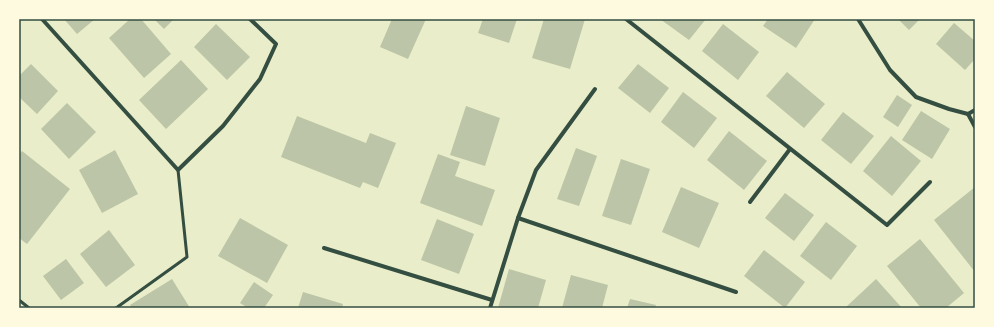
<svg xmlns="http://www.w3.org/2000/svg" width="994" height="327" font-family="Literata,serif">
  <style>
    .building { fill: #bcc5a7 }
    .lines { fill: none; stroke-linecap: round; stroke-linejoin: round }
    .service { stroke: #344e41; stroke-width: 3 }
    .minor { stroke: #344e41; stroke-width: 4 }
    .neatline { fill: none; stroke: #344e41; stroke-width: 1.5 }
  </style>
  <rect width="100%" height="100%" fill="#e9edc9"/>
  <g class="building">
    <path d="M64,19H95L77,34Z"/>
    <path d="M130,19H141L171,54L144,78L109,38Z"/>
    <path d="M154,19H174L164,29Z"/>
    <path d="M392,19H426L408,59L380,47Z"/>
    <path d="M483,19H517L509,43L478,33Z"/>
    <path d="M544,19H585L570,69L532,58Z"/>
    <path d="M660,19H706L689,40Z"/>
    <path d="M768,19H815L796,48L763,26Z"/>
    <path d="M898,19H920L909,30Z"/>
    <path d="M954,23L975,41V59L965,70L936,44Z"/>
    <path d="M216,24L250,57L227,80L194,47Z"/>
    <path d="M723,24L759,52L738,80L702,51Z"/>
    <path d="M181,60L208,89L166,129L139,100Z"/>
    <path d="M31,64L58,91L37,114L19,97V76Z"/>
    <path d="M638,64L669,88L650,113L618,88Z"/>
    <path d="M787,72L825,104L804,128L766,96Z"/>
    <path d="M683,92L717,118L694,148L661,122Z"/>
    <path d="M897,95L912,105L898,127L883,117Z"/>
    <path d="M67,103L96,132L69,159L41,129Z"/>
    <path d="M466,106L500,118L485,166L450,155Z"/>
    <path d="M921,111L950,129L932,159L902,140Z"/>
    <path d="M843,112L874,136L851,164L821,140Z"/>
    <path d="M297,116L366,143L370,133L396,143L378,188L363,182L360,188L281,157Z"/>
    <path d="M729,131L767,161L744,190L707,160Z"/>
    <path d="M891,136L921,161L892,196L863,171Z"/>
    <path d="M576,148L597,156L579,206L557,199Z"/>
    <path d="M115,150L138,194L102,213L79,170Z"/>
    <path d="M22,151L70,189L27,244L19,238V155Z"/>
    <path d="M438,154L460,162L455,176L495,190L482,226L420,203Z"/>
    <path d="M621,159L650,169L631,225L602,216Z"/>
    <path d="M681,187L719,203L699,248L662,232Z"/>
    <path d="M975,187V272L934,220Z"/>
    <path d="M785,193L814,215L794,241L765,218Z"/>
    <path d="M240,218L288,245L267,283L218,256Z"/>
    <path d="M437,219L474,234L459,274L421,260Z"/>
    <path d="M826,222L857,246L831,280L800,256Z"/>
    <path d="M109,230L135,265L106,287L80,254Z"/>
    <path d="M920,239L964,293L946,308H921L887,266Z"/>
    <path d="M764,250L805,282L785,308L744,276Z"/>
    <path d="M66,259L84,283L61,300L43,276Z"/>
    <path d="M509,269L546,280L538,308H498Z"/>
    <path d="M571,275L608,285L602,308H562Z"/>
    <path d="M172,279L190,308H132L130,305Z"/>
    <path d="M876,279L902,308H845Z"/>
    <path d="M254,282L273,295L264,308H248L240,303Z"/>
    <path d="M303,292L343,304L342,308H298Z"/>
    <path d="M630,299L656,305L655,308H627Z"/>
  </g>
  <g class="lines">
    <g class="service">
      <path d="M19,300L29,308"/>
      <path d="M116,308L187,257L178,170"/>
    </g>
    <g class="minor">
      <path d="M42,19L178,170L223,126L260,79L276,44L250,19"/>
      <path d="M626,19L887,225L930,182"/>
      <path d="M858,19L890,70L916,97L949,109L968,114L975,110"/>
      <path d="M968,114L975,127"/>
      <path d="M750,202L790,149"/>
      <path d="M518,218L736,292"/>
      <path d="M324,248L492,300"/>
      <path d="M490,308L518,218L536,170L595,89"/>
    </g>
  </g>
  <rect width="994" height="327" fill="none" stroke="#fefae0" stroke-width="40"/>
  <rect x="20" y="20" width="954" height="287" class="neatline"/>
</svg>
